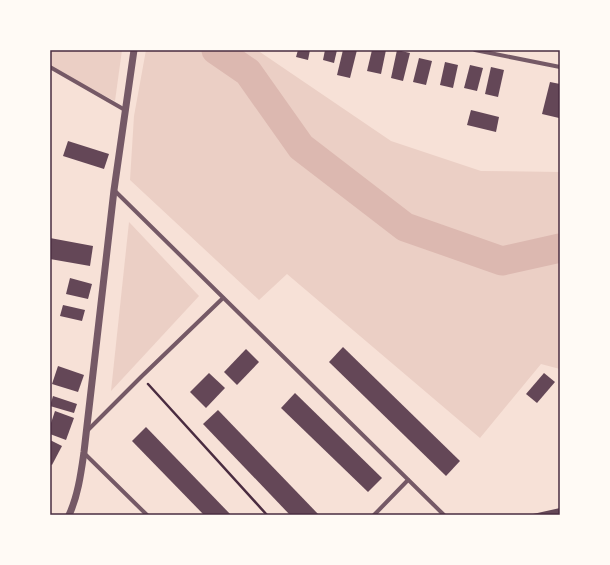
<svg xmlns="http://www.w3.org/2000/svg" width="610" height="565" font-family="'Alegreya Sans',sans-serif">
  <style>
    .green { fill: #ebcfc5 }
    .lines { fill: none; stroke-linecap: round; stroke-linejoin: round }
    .river { stroke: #dcb8b0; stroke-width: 29 }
    .building { fill: #644757 }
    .path { stroke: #4a2c40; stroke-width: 2.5 }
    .minor { stroke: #755966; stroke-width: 4 }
    .tertiary { stroke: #755966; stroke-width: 7 }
    .neatline { fill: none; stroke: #4a2c40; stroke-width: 1.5 }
  </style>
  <rect width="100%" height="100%" fill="#f7e1d7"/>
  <g class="green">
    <path d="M50,50H122L115,101L60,73L50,66Z"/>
    <path d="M146,50H257L391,141L481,171L560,172V369L541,364L480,438L287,274L259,300L130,180L134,116Z"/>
    <path d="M129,222L199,296L111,391Z"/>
  </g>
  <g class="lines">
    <path class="river" d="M216,50L248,72L301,147L405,227L502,261L560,248"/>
  </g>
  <g class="building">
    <path d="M298,50H310L308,60L296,57Z"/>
    <path d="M325,50H337L334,63L323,60Z"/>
    <path d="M343,50H357L350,78L337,75Z"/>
    <path d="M372,50H386L381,74L367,71Z"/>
    <path d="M397,50L410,53L403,81L391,78Z"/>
    <path d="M419,58L432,61L426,85L413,82Z"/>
    <path d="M445,62L458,65L453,88L440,85Z"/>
    <path d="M470,65L483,68L477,91L464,88Z"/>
    <path d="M491,67L504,70L498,97L485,94Z"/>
    <path d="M550,82L560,84L559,118L542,114Z"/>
    <path d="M471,110L499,117L496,132L467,125Z"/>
    <path d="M68,141L109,154L104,169L63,156Z"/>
    <path d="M50,238L93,246L90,266L50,259Z"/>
    <path d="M70,278L92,284L88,299L66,294Z"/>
    <path d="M63,305L85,310L82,321L60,316Z"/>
    <path d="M343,347L460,461L446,476L329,362Z"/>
    <path d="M246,349L259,362L237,385L224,372Z"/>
    <path d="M58,366L84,375L78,392L52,384Z"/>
    <path d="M209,373L225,388L206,408L190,392Z"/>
    <path d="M544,373L555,382L537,403L526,394Z"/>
    <path d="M295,393L382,478L368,492L281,408Z"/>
    <path d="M53,396L77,404L74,413L50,406Z"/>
    <path d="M218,410L319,515H290L203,424Z"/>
    <path d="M55,411L74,418L66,440L50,434V426Z"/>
    <path d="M146,427L231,515H204L132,441Z"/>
    <path d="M50,440L62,446L52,465L50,464Z"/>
    <path d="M560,508V515H533V514Z"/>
  </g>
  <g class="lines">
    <path class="path" d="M148,384L267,515"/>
    <g class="minor">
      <path d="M475,50L560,67"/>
      <path d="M50,67L125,110"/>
      <path d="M114,190L444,515"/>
      <path d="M86,432L141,377L223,298"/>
      <path d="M84,453L147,515"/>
      <path d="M374,515L408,480"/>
    </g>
    <path class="tertiary" d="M69,515C78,496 81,473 84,452L114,190L134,50"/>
  </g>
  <rect width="610" height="565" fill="none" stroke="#fffaf5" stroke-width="102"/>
  <rect x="51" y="51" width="508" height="463" class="neatline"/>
</svg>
